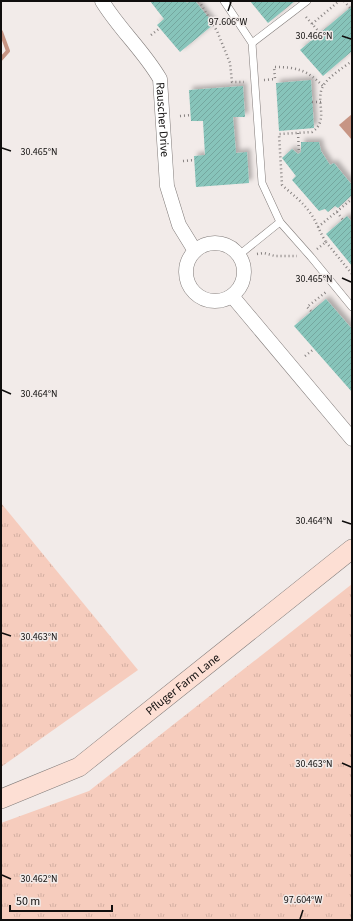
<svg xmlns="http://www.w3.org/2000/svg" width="353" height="921" font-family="'Source Sans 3',sans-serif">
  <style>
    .grass { fill: url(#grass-tufts) }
    .water { fill: #c79584 }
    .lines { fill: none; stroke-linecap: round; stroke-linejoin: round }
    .stream { stroke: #c79584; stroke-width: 4 }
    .building { fill: url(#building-hatch); filter: url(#shadow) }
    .lane-casing { stroke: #817b79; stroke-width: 8 }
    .street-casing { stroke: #817b79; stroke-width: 15 }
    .secondary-casing { stroke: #817b79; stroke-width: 20 }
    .path { stroke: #878281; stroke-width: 2.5; stroke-dasharray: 1 3; stroke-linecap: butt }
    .lane { stroke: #fff; stroke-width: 7 }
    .street { stroke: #fff; stroke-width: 14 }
    .secondary { stroke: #fddfd4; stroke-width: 19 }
    .ticks { fill: none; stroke: #100e0d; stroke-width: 1.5 }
    .labels { text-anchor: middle; stroke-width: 3; stroke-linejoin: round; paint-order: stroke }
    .street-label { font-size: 12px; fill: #100e0d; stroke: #f2ebe9 }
    .ticks-label { font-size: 10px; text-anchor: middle; fill: #100e0d; stroke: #f2ebe9; stroke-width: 3; stroke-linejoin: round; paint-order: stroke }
  </style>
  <defs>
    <pattern id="grass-tufts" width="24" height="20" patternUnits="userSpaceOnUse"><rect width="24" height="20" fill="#f6ccbd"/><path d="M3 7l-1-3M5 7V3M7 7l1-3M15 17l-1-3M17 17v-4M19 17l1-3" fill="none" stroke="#d2aea1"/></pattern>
    <pattern id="building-hatch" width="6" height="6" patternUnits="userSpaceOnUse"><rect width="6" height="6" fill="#87c4ba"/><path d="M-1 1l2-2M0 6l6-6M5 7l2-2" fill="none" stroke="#74a79f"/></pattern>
    <filter id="shadow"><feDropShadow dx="3.5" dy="-3.5" stdDeviation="2" flood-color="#0004"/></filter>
  </defs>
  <rect width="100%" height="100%" fill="#f2ebe9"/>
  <g class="grass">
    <path d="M1,503L138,670L1,767Z"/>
    <path d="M352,584V920H1V823L89,791Z"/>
  </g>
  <path class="water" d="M352,114V140L339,125Z"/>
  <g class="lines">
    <path class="stream" d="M1,32L8,51L1,59"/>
  </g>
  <g class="building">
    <path d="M150,1H185L187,3L190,1H195L214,24L180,52L157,25L164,19Z"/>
    <path d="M250,1H295L268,23Z"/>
    <path d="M352,6V51L323,76L300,50Z"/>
    <path d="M311,80L314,128L279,131L276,83Z"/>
    <path d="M243,86L245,117H233L236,153L247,152L249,183L196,187L194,156L205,155L203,121H191L189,90Z"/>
    <path d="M301,142H319L321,151L330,165L334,163L352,185V195L338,208L335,206L328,212L325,209L319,211L292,180L296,176L282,158L292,149L298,154L301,152Z"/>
    <path d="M347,216L352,222V266L326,234Z"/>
    <path d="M326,299L352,329V392L294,326Z"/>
  </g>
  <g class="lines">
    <g class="lane-casing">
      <g id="lane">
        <path d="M224,1L252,43L262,183L280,222L311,257L352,307"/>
        <path d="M252,43L307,1"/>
        <path d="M239,255L280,222"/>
      </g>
    </g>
    <g class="street-casing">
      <g id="street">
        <path id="s1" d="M102,1C119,29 144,51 160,79L167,186L179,225L195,251"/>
        <circle cx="215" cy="272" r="29"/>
        <path d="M232,296L352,439"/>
      </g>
    </g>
    <g class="secondary-casing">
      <g id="secondary">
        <path id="s2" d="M1,799L79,767L352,549"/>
      </g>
    </g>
    <g class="path">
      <path d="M199,1L217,31L230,63L232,82H244"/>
      <path d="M344,1L350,8"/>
      <path d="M306,17L320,33"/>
      <path d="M312,24L339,1"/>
      <path d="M151,35L160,28"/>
      <path d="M264,80L275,79L274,67C297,67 307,70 323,86"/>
      <path d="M312,102H321"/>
      <path d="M180,116L191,115"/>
      <path d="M298,133L299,153"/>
      <path d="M183,161L194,160"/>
      <path d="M337,212L343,220"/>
      <path d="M318,227L352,199"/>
      <path d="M326,242L352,274"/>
      <path d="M317,249L326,242C320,233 317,223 311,214C303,202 293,195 282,185L279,134L312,132C329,121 316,103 322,88C327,77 343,68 352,61"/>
      <path d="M257,254L264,253L275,256H297"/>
      <path d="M311,311L307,307L326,292"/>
      <path d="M305,356L314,349"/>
    </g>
    <use href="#lane" class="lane"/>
    <use href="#street" class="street"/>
    <use href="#secondary" class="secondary"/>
  </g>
  <path class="ticks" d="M228,11L231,2M342,36L351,39M2,148L11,151M342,278L351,282M2,390L11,394M342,521L351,524M2,633L11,636M342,763L351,767M2,875L11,879M300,919L303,910"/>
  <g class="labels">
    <g class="street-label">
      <text dy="4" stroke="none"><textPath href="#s1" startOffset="138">Rauscher Drive</textPath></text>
      <text dy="4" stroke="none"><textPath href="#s2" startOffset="217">Pfluger Farm Lane</textPath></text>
    </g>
  </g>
  <g class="ticks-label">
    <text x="228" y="25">97.606°W</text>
    <text x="314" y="39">30.466°N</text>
    <text x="39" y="155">30.465°N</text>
    <text x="314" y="282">30.465°N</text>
    <text x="39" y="397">30.464°N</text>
    <text x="314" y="524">30.464°N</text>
    <text x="39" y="640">30.463°N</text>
    <text x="314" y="767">30.463°N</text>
    <text x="39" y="882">30.462°N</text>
    <text x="303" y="903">97.604°W</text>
  </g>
  <rect width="353" height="921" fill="none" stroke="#100e0d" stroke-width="4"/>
  <path d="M10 905v6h102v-6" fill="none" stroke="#100e0d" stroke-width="2"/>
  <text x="16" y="905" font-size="12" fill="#100e0d" stroke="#f2ebe9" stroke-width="3" paint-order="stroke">50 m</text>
</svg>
